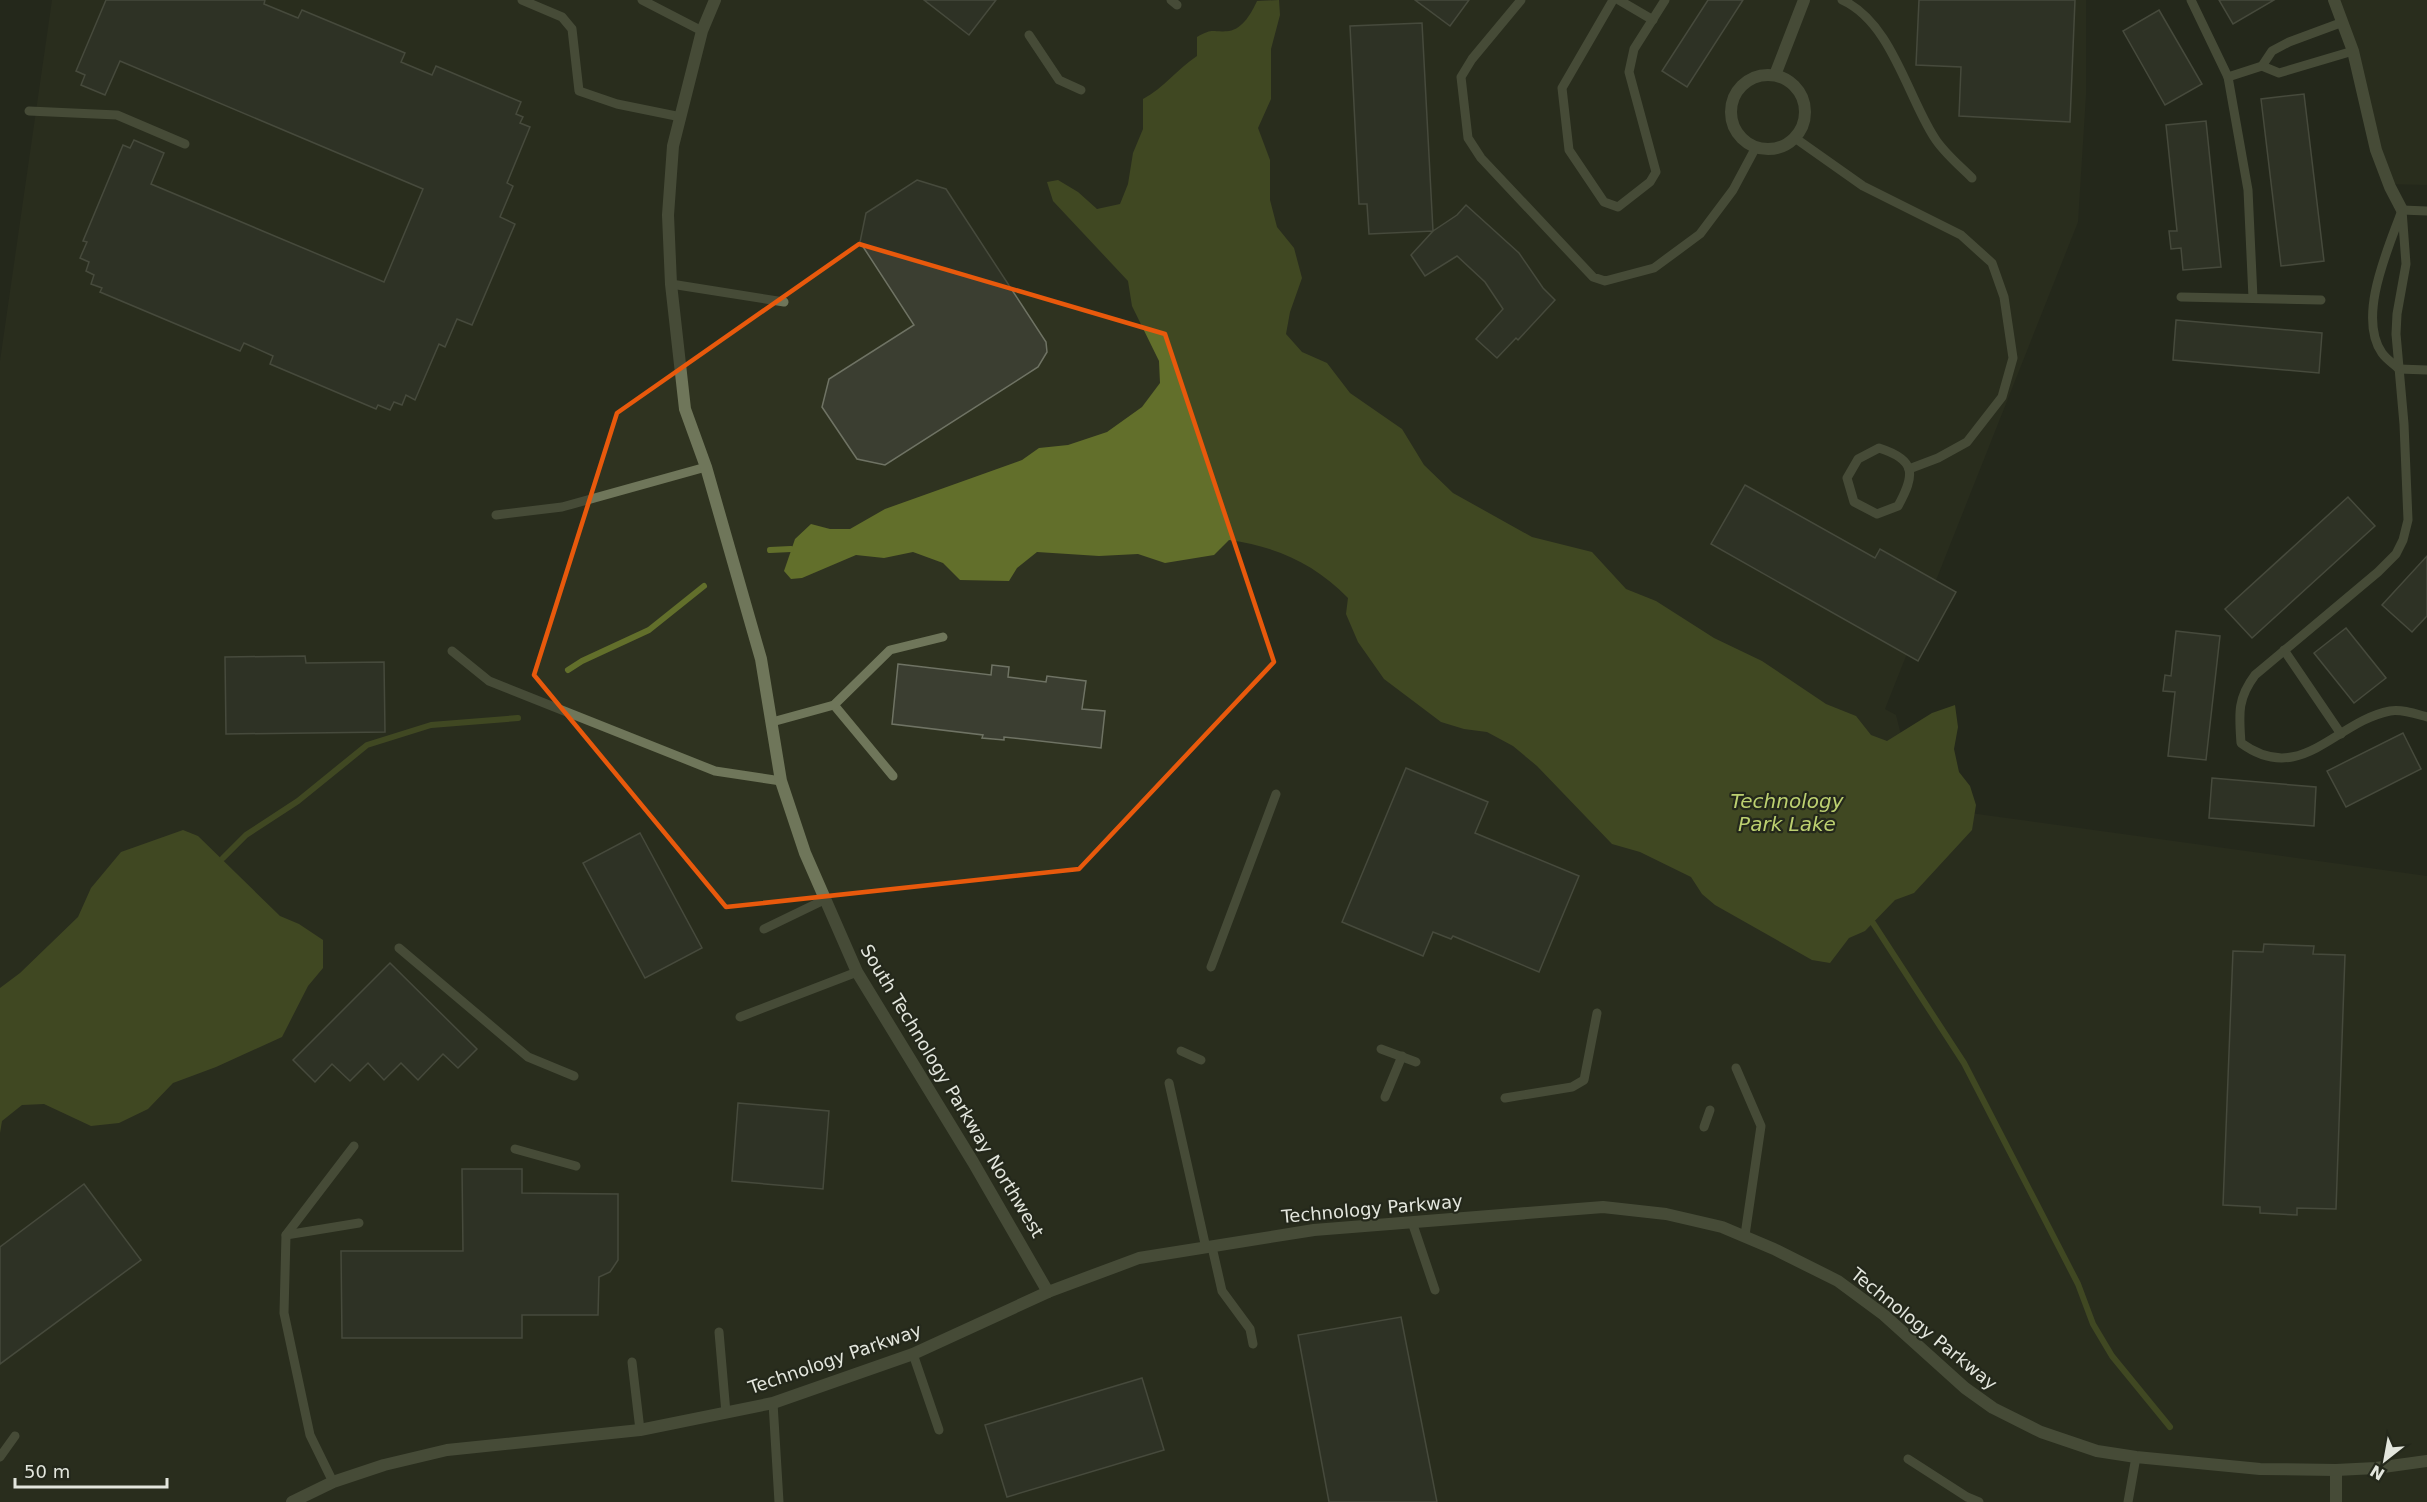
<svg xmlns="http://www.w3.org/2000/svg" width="2427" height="1502" font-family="'DejaVu Sans',sans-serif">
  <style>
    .built { fill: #2f3320 }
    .water { fill: #626f2b }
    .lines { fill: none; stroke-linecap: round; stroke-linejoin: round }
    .stream { stroke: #626f2b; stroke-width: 6 }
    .building { fill: #3b3e31; stroke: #6f7364; stroke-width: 1.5 }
    .service { stroke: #6f765a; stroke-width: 9 }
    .minor { stroke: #6f765a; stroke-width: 12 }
    .tertiary { stroke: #6f765a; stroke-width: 12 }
    .marked { fill: none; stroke: #e8590c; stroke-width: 4.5; stroke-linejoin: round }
    .labels { text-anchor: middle; stroke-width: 4.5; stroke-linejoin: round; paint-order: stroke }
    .street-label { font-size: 18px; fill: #e3e6dd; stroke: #24281b }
    .water-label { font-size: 20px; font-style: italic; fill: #bcd070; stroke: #24281b }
  </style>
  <rect width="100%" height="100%" fill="#24281b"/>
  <g class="built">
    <path d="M52,0H2086V95L2078,222L1885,709L1896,715L1919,806L2427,876V1502H0V361Z"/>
    <path d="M2336,0H2427V185L2384,184Z"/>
  </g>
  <g class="water">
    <path d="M1279,0L1280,15L1271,49V99L1258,128L1270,160V200L1277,227L1294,248L1302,278L1290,312L1286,334L1302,352L1327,363L1350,393L1402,429L1424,465L1453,493L1532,537L1592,552L1626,589L1656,601L1714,638L1762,661L1826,704L1856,716L1871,735L1887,741L1932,713L1955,705L1958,727L1954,749L1959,772L1970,786L1976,805L1972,830L1914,893L1895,900L1865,931L1849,938L1830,963L1812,960L1715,905L1702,894L1691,877L1640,852L1612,844L1537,766L1513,746L1487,732L1464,729L1441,722L1384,679L1358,642L1346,614L1348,598C1314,563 1277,547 1229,540L1214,555L1165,563L1138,554L1099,556L1037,552L1017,568L1009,581L960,580L943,563L913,552L884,558L856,555L802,578L791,579L784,571L795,539L811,524L830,529H850L885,509L1022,460L1039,448L1068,445L1107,432L1142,407L1160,383L1159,361L1132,306L1128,281L1053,201L1047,182L1058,180L1078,192L1097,209L1120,204L1128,184L1133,153L1143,129V99C1164,88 1177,69 1197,56V37C1214,27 1212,33 1229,31C1243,29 1252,12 1257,1Z"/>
    <path d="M183,830L198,836L280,916L299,924L323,940V968L308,986L282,1037L216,1067L173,1083L148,1109L119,1123L91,1126L44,1104L22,1105L2,1121L0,1133V988L20,973L78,917L91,888L121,852Z"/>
  </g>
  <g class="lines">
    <g class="stream">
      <path d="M770,550L791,549"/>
      <path d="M568,670L582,661L649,630L704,586"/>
      <path d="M223,858L246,835L298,801L367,745L431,725L518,718"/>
      <path d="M1873,923L1964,1063L2078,1284L2093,1324L2112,1356L2170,1427"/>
    </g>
  </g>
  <g class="building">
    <path d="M106,0H265L264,4L298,18L302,10L405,53L401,62L432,75L436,66L521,102L516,114L523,117L520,123L530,127L507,183L513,186L500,217L515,224L472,325L457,319L445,347L439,344L415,400L406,395L402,405L394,402L390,410L378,405L376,409L270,364L273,356L244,343L240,351L100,292L102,288L91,284L94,275L86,271L89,262L80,258L87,242L83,241L123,145L130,148L134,140L164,153L151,184L384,282L423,189L120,61L105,95L81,85L85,75L76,71Z"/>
    <path d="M924,0H996L969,35Z"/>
    <path d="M1415,0H1469L1450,26Z"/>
    <path d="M1708,0H1743L1687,87L1662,71Z"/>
    <path d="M1919,0H2075L2070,122L1959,116L1961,67L1916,65Z"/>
    <path d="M2219,0H2274L2233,24Z"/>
    <path d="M2159,10L2202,84L2165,105L2123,31Z"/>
    <path d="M1422,23L1433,231L1457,215L1466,205L1519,253L1543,288L1555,300L1518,340L1516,338L1497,358L1476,339L1503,309L1485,282L1457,256L1425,276L1411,255L1433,231L1369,234L1367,204H1359L1350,26Z"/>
    <path d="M2304,94L2324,261L2281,266L2261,99Z"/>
    <path d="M2206,121L2221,267L2183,270L2181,248L2171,249L2169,231H2177L2166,125Z"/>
    <path d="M917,180L946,189L1046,342L1047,352L1038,367L885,465L857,459L822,407L829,379L914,325L860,242L866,213Z"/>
    <path d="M2176,320L2322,333L2319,373L2173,360Z"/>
    <path d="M1745,485L1875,558L1880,549L1956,592L1918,661L1711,544Z"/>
    <path d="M2348,497L2375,526L2252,638L2225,609Z"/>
    <path d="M2427,556V616L2412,632L2382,605Z"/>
    <path d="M2346,628L2386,678L2354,703L2314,653Z"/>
    <path d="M2176,631L2220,636L2206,760L2168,756L2175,692L2163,691L2165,675L2171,676Z"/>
    <path d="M305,656L306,663L384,662L385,732L226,734L225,657Z"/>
    <path d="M898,664L991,675L992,665L1009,667L1008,677L1046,682L1047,676L1086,681L1082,709L1105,711L1101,748L1004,737V740L982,738L983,735L892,724Z"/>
    <path d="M2403,733L2421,769L2346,807L2327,771Z"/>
    <path d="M1406,768L1488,802L1475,833L1579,876L1539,972L1453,936L1451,939L1433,932L1423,956L1342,922Z"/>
    <path d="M2212,778L2316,787L2314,826L2209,818Z"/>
    <path d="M640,833L702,948L645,978L583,863Z"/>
    <path d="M2264,944L2314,946L2313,954L2345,955L2336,1209L2297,1208V1215L2260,1213V1207L2223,1205L2233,951L2263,952Z"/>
    <path d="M390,963L477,1049L458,1068L443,1054L418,1080L401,1063L384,1080L368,1063L350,1081L332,1064L315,1082L293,1060Z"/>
    <path d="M738,1103L829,1111L823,1189L732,1181Z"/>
    <path d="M462,1169H522V1193L618,1194V1260L610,1272L599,1277L598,1315H522V1338H342L341,1251H463Z"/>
    <path d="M84,1184L141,1260L0,1364V1247Z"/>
    <path d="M1401,1317L1437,1502H1329L1298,1335Z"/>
    <path d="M1142,1378L1164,1450L1007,1497L985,1425Z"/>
  </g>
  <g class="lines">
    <g class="service">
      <path d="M522,0L562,17L572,29L579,91L617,104L681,117"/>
      <path d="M642,0L702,31"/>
      <path d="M1171,0L1177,5"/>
      <path d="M1521,0L1472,59L1461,77L1468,138L1481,158L1593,277L1605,281L1654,268L1700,234L1733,190L1756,147"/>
      <path d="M1613,0L1562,88L1569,150L1604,202L1618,207L1650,182L1656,172L1629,72L1634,49L1665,0"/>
      <path d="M1619,0L1653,20"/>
      <path d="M1842,0C1891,22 1907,95 1934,137C1943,152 1959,165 1972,178"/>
      <path d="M2191,0L2228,77L2248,190L2253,298"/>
      <path d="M1029,35L1059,80L1081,90"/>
      <path d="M2262,66L2279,73L2353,51"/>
      <path d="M2228,77L2262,66L2272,51L2289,42L2343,22"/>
      <path d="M29,111L117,115L185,144"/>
      <path d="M1795,138L1863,186L1961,235L1992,263L2004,297L2013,358L2002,397L1967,442L1938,458L1909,469"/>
      <path d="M2402,210L2406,264L2397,314L2396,334L2404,424L2408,520L2403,540L2396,554L2378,572L2255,675C2237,699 2239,714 2241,743C2301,787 2336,721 2390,711C2402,709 2416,714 2427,717"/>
      <path d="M2402,210L2427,211"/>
      <path d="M671,284L784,302"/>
      <path d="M2181,297L2321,300"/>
      <path d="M2399,369C2394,364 2386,359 2382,353C2357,317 2388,249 2401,213"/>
      <path d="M2399,369L2427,370"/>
      <path d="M1879,448C1917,460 1915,475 1898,506L1877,514L1854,502L1847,478L1858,459Z"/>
      <path d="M496,515L562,507L706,467"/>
      <path d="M2284,650L2341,734"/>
      <path d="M452,651L489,681L715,771L781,781"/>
      <path d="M834,705L893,776"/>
      <path d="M772,722L834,705L890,650L943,637"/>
      <path d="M764,929L824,900"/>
      <path d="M399,948L528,1057L574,1076"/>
      <path d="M1211,967L1276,794"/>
      <path d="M740,1017L857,972"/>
      <path d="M1381,1049L1416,1062"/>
      <path d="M1181,1051L1201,1060"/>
      <path d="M1736,1068L1761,1126L1745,1235"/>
      <path d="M1169,1083L1206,1248"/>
      <path d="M1385,1097L1402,1056"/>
      <path d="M1505,1098L1572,1087L1584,1080L1597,1013"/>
      <path d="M1704,1127L1710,1110"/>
      <path d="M515,1149L576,1166"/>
      <path d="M1412,1222L1435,1290"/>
      <path d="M286,1235L359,1223"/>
      <path d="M1212,1247L1222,1291L1250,1329L1253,1344"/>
      <path d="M719,1332L726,1413"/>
      <path d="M913,1354L939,1430"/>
      <path d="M632,1362L640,1430"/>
      <path d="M773,1403L779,1502"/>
      <path d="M0,1457L15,1436"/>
      <path d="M1908,1459L1967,1497L1979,1502"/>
      <path d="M333,1482L310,1435L284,1313L286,1235L354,1146"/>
      <path d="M2128,1502L2136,1457"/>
    </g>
    <g class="minor">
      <path d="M715,0L702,31L673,146L668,215L671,284L685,409L706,467L761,659L781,781L805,853L857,972L973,1162L1048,1292"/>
      <path d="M2334,0L2353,51L2376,150L2390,187L2402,210"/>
      <path d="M1775,75L1804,0"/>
      <circle cx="1768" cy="112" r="37"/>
      <path d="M2336,1470V1502"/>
    </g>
    <path class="tertiary" d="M292,1502L333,1482L384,1465L447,1450L640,1430L773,1403L913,1354L1048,1292L1139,1258L1314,1230L1603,1207L1666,1214L1722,1227L1774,1249L1838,1281L1884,1315L1965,1388L1993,1408L2041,1432L2097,1451L2136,1457L2260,1469L2336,1470L2376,1468L2427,1461"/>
  </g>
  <path d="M0 0H2427V1502H0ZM859,244L1165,334L1274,662L1079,869L726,907L534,675L617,413Z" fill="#24281b" fill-opacity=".55" fill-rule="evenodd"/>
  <path class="marked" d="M859,244L1165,334L1274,662L1079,869L726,907L534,675L617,413Z"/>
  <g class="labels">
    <g class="street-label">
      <text transform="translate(952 1091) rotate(59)" y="6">South Technology Parkway Northwest</text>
      <text transform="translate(1372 1209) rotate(-5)" y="6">Technology Parkway</text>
      <text transform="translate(1924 1329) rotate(39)" y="6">Technology Parkway</text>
      <text transform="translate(835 1359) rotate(-19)" y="6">Technology Parkway</text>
    </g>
    <g class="water-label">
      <text x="1787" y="808">Technology<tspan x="1787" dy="23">Park Lake</tspan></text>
    </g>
  </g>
  <g transform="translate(2385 1460) rotate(211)" stroke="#24281b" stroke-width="4.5" paint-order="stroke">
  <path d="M0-4.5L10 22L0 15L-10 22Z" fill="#e3e6dd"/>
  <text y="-9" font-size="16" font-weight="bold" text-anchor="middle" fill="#e3e6dd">N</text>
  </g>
  <path d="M15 1478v9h152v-9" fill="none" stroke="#e3e6dd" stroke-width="3"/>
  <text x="24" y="1478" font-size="18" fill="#e3e6dd" stroke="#24281b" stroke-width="4.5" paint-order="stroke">50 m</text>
</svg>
